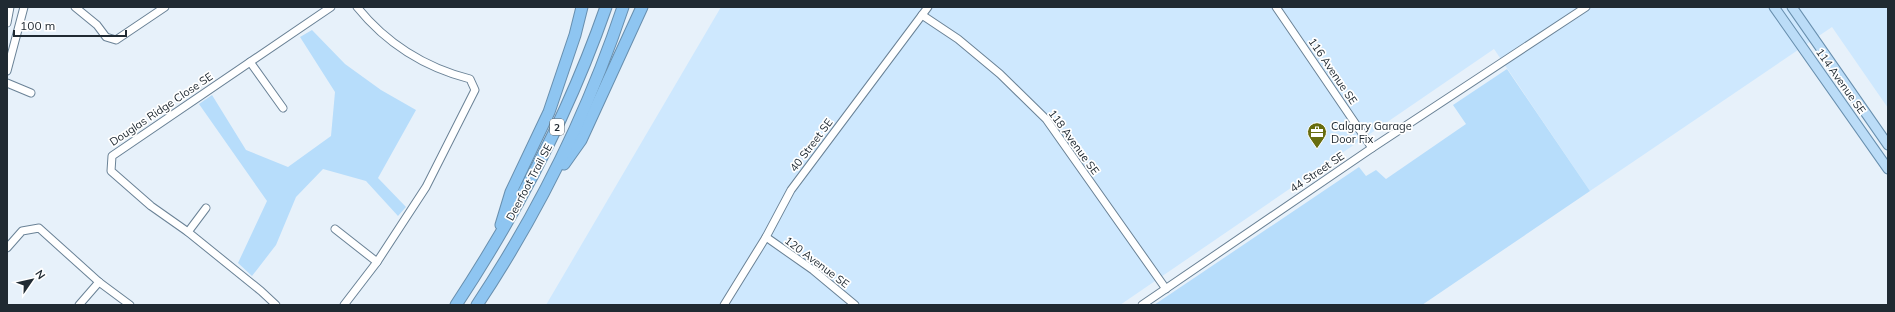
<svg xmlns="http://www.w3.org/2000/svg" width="1895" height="312" font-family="Mulish,sans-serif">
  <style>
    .built { fill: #cee8fe }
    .green { fill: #b7ddfb }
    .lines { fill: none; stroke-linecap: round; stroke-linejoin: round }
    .minor-casing { stroke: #6a8296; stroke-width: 9 }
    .major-casing { stroke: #688fae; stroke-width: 11 }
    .highway-casing { stroke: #688fae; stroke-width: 13 }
    .minor { stroke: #fff; stroke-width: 7 }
    .major { stroke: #bbdcf7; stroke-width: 9 }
    .highway { stroke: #8ec5f1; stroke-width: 11 }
    .labels { text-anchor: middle; stroke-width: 3.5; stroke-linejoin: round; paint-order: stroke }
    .shield { fill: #fff; stroke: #636a70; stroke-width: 1 }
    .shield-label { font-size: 10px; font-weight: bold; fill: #202a32 }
    .street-label { font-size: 11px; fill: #202a32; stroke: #fff }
    .poi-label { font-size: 11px; fill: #202a32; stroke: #fff; text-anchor: start }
  </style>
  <rect width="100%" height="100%" fill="#e7f1fa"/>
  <path class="built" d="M721,7H1888V108L1832,27L1590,191L1494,49L1120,305H546Z"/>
  <g class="green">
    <path d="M312,30L345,64L381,90L416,110L378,178L406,207L398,216L366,181L323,169L296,197L276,245L252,276L238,263L267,201L199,104L212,95L246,150L288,167L331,136L335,92L300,37Z"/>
    <path d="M1507,69L1590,191L1422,305H1154L1359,167L1366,176L1376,170L1386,179L1466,124L1453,105Z"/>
  </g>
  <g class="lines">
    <g class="minor-casing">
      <g id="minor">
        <path d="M75,7L97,25L106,37L116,40L165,7"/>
        <path d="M1276,7L1372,148"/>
        <path d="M922,15L958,39L1000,74L1046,119L1166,289"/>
        <path d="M7,23L10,7"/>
        <path d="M250,62L283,108"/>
        <path d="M7,71L24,7"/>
        <path d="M7,83L31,93"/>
        <path d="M335,229L377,262"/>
        <path d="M188,232L206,208"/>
        <path d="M766,237L813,270L855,305"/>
        <path d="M7,248L22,231L39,228L99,282L130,305"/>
        <path d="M79,305L99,282"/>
        <path d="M276,305L261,291L188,232L151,206L111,171L112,156L331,7"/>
        <path d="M344,305L377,262L426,187L475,90L470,79C423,67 387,44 357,7"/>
        <path d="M724,305L766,237L791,190L928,7"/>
        <path d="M1142,305L1372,148L1586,7"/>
      </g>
    </g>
    <g class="major-casing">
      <g id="major">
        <path d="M1774,7L1888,169"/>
        <path d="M1792,7L1888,145"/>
      </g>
    </g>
    <g class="highway-casing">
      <g id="highway">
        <path d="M564,164L581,140L642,7"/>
        <path d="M501,225L511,192L549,112L575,35L582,7"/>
        <path d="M456,305C518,211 569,113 606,7"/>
        <path d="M477,305C538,213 588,112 623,7"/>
      </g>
    </g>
    <use href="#minor" class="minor"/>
    <use href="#major" class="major"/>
    <use href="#highway" class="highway"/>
  </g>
  <defs>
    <g id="office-pin" transform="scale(1)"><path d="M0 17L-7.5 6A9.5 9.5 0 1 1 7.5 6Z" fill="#676c0e" stroke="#fff"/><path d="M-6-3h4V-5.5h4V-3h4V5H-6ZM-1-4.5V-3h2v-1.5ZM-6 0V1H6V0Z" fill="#fff"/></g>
  </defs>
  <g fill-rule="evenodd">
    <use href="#office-pin" x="1317" y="132"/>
  </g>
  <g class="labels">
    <rect class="shield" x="550" y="119" width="14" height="16" rx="3"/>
    <g class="shield-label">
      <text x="557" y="131">2</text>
    </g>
    <g class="street-label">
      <text transform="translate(1333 71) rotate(56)" y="4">116 Avenue SE</text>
      <text transform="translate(1841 81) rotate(55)" y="4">114 Avenue SE</text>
      <text transform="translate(161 109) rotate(-34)" y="4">Douglas Ridge Close SE</text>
      <text transform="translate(1074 142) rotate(54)" y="4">118 Avenue SE</text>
      <text transform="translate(811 145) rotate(-53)" y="4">40 Street SE</text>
      <text transform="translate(1317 172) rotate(-34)" y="4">44 Street SE</text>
      <text transform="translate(529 182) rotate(-62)" y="4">Deerfoot Trail SE</text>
      <text transform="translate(817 262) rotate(37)" y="4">120 Avenue SE</text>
    </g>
    <g class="poi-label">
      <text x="1331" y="130">Calgary Garage<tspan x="1331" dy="13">Door Fix</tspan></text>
    </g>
  </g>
  <rect width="1895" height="312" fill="none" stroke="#202a32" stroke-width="16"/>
  <g transform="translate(32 280) rotate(56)" stroke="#ffffff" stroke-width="3" paint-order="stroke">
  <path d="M0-3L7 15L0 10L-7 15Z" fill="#202a32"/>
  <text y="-6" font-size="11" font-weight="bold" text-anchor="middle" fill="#202a32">N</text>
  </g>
  <path d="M14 30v6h112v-6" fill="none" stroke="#202a32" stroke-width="2"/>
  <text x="20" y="30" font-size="12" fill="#202a32" stroke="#ffffff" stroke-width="3" paint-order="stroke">100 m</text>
</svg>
